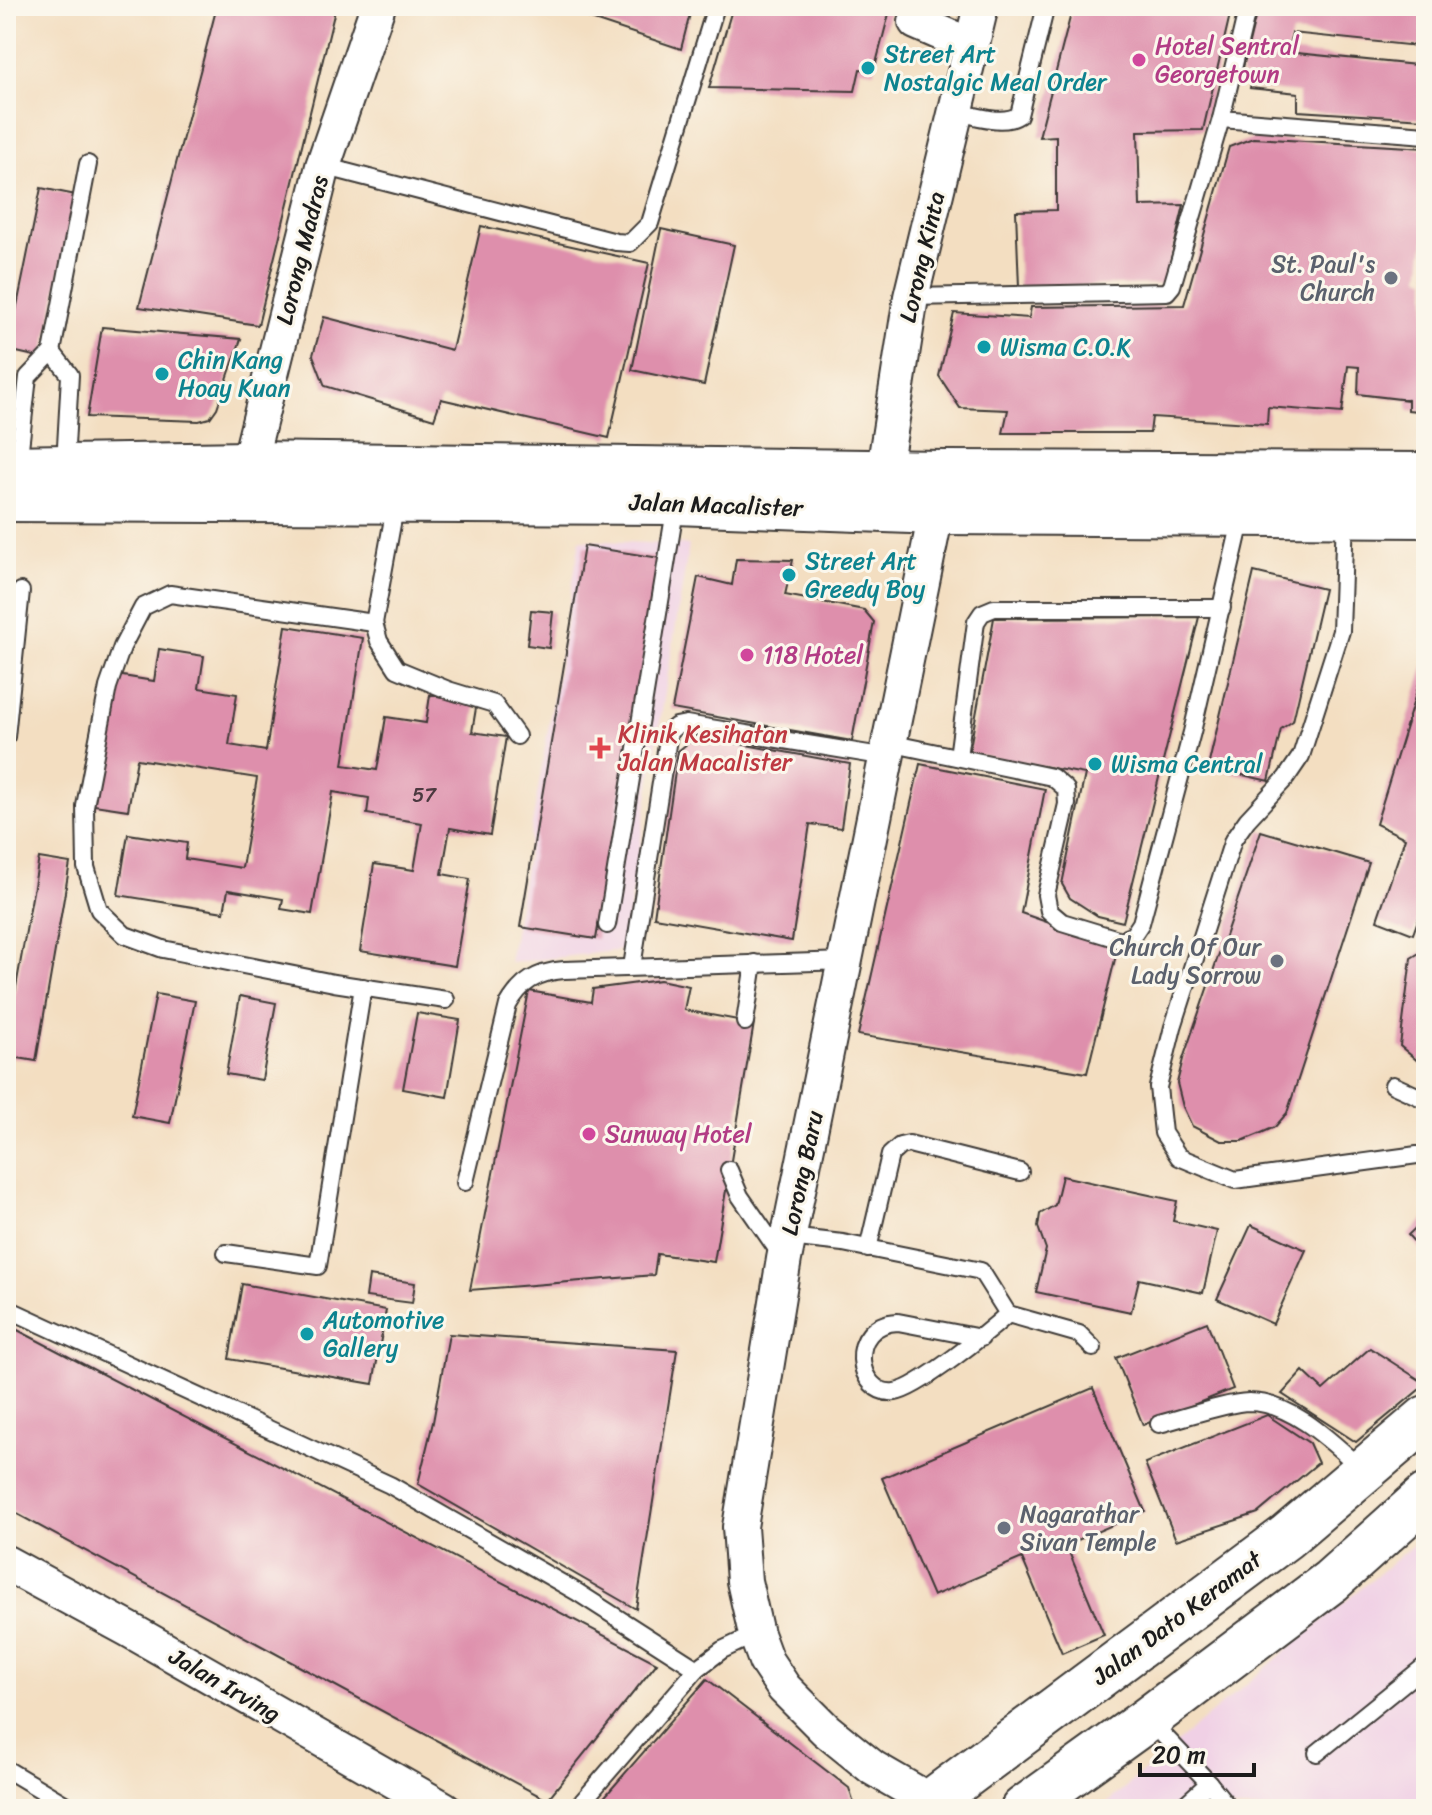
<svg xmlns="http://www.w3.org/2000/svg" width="1432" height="1815" font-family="Sriracha,sans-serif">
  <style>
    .built { fill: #f0d0e5 }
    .building { fill: #de8fac }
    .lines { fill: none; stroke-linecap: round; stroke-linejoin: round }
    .lane-casing { stroke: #3c3935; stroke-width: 20 }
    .street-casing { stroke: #3c3935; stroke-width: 38 }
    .secondary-casing { stroke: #3c3935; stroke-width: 48 }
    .primary-casing { stroke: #3c3935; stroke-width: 48 }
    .lane { stroke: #fff; stroke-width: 16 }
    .street { stroke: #fff; stroke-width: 34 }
    .secondary { stroke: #fff; stroke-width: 44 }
    .primary { stroke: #fff; stroke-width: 44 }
    .hotel-dot { fill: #d1479c; stroke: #fbf7ec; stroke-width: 3 }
    .culture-dot { fill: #0f9aa8; stroke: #fbf7ec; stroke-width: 3 }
    .worship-dot { fill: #6b7280; stroke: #fbf7ec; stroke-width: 3 }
    .health-dot { fill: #e0444e; stroke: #fbf7ec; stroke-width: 3 }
    .labels { text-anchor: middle; stroke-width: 6; stroke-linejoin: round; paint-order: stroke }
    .number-label { font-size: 20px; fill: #4c3940 }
    .hotel-label { font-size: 24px; fill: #b23c85; stroke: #fbf7ec; text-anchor: start }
    .culture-label { font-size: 24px; fill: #0d838f; stroke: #fbf7ec; text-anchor: start }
    .street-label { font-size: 24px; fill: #1c1c1c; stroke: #fbf7ec }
    .worship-label { font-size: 24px; fill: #5b616d; stroke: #fbf7ec; text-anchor: end }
    .health-label { font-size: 24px; fill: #be3a42; stroke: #fbf7ec; text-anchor: start }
  </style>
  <rect width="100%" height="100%" fill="#fbf7ec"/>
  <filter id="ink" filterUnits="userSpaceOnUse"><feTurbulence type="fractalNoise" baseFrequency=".0125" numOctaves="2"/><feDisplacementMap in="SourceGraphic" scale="16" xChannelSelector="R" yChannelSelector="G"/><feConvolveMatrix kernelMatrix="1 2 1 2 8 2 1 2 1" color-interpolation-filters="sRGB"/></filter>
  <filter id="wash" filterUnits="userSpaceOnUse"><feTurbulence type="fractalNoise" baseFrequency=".006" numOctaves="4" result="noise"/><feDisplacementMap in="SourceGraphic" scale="32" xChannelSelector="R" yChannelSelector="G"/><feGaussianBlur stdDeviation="1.8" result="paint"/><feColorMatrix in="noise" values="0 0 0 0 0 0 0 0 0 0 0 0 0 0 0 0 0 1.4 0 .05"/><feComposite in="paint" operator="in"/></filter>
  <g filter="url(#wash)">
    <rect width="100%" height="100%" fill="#f3dec1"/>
    <g class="built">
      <path d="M580,540L689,545L623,950L509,963Z"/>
      <path d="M1426,1534V1809H1100L1208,1716Z"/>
    </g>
    <g id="blocks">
      <g class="building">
        <path d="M217,6H336L258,325L139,307Z"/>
        <path d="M552,6H692L681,49Z"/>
        <path d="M733,6H891L874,71L860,69L855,91L709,88Z"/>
        <path d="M1073,6H1232L1203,130L1138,131L1140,206L1184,205L1165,284L1019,287L1016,211L1056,210V136L1039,137Z"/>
        <path d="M1258,6H1426V47L1292,33L1287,52L1426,66L1424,119L1298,111V93L1250,88L1252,78L1241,76Z"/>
        <path d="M1253,138L1426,148V227L1420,277L1426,278V412L1408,410V400L1358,394L1359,367L1348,366L1342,413L1268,407L1267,424L1152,417L1150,433H1003L1008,410L960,408L939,376L954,313L1029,318L1031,307L1184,305L1229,147Z"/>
        <path d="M41,188L76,195L43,358L8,350Z"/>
        <path d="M481,226L649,263L609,438L441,399L434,419L325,386L313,355L324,317L452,350Z"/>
        <path d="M661,229L734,245L704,385L632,370Z"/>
        <path d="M102,327L241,339L217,408L210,418L199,421L87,417Z"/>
        <path d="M584,546L660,558L596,939L520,927Z"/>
        <path d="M736,559L793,560L785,595L864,610L874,622L852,741L672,709L698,577L732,585Z"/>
        <path d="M1254,572L1324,589L1293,721L1281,729L1269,781L1208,767Z"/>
        <path d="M531,610L553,612L549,648L527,645Z"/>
        <path d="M1199,617L1123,922L1098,916L1070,898L1062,884L1085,774L969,753L994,618Z"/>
        <path d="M286,626L363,638L343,765L377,770L386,717L426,723L430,695L477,702L472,732L506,737L490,835L450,828L442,874L470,879L455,966L360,951L374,864L414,870L422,823L367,814L369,798L333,792L312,914L281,909L283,899L228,890L224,912L118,895L128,834L187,843L185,859L242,868L257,778L137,759L128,810L94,805L116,675L154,681L159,649L204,656L199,688L237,694L229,745L266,751Z"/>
        <path d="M1426,661V898L1413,934L1377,920L1405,838L1376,824Z"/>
        <path d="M697,736L850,764L841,828L810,824L792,941L654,917L678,751Z"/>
        <path d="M920,764L1045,789L1021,913L1118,947L1087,1073L858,1035Z"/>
        <path d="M1261,831L1369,863L1287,1113L1275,1127L1259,1134L1242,1141H1221L1192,1126L1183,1107L1177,1083L1183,1059Z"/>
        <path d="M39,858L70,863L36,1061L6,1056V1043Z"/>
        <path d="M1426,949V1068L1400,1046L1411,958Z"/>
        <path d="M660,980L689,986L684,1010L754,1023L714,1262L657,1254L654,1275L470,1290L529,991L591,1002L593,989Z"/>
        <path d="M156,994L195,1001L170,1123L132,1116Z"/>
        <path d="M240,996L276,1003L262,1080L226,1074Z"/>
        <path d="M417,1013L460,1020L447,1097L403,1089Z"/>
        <path d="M1062,1176L1177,1201L1173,1221L1217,1231L1203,1293L1139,1279L1131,1312L1036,1292L1046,1249L1038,1227L1040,1214L1055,1205Z"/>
        <path d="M1426,1218V1255L1408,1235Z"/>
        <path d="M1251,1225L1306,1250L1273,1324L1217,1299Z"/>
        <path d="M369,1276L415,1283L412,1303L366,1297Z"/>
        <path d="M242,1284L386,1310L373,1384L229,1359Z"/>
        <path d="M1207,1322L1233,1389L1143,1425L1116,1358Z"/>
        <path d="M6,1324L657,1663L547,1800L6,1508Z"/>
        <path d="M449,1334L677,1350L636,1609L418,1484L433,1422Z"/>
        <path d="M1370,1348L1426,1384L1356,1442L1282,1394L1303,1371L1323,1390Z"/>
        <path d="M1093,1388L1145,1511L1066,1545L1104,1635L1062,1653L1022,1558L933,1596L882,1478Z"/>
        <path d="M1267,1415L1309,1443L1318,1463L1258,1513L1176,1540L1145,1463Z"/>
        <path d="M707,1679L849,1788L855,1807L852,1809H594Z"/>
      </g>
    </g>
  </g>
  <g filter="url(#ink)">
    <use href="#blocks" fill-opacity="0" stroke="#3c3935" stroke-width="2"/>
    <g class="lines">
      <g class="lane-casing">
        <g id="lane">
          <path d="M957,112C975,115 1002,126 1019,115L1046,6"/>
          <path d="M1221,119L1426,135"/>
          <path d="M323,166L616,242L630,243L650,223L716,6"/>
          <path d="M911,297L1167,292L1172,286L1221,119L1248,6"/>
          <path d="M52,352L70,375L65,464"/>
          <path d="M18,466L28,377L52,352L88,164"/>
          <path d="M396,502L374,623L170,594L143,607L122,647L108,687L85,806L86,867L99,910L125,935L163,949L334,983L446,1000"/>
          <path d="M1345,516L1341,631L1301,756L1286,778L1247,820L1233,840L1173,1027L1158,1087L1163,1133L1179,1157L1235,1180L1417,1155"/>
          <path d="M374,623L379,641L397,669L448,690L494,704L517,736"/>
          <path d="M6,737L21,591"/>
          <path d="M889,743L1052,777L1066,789L1067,804L1046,895L1049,911L1062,922L1121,940L1133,935L1141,923L1192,732L1242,517"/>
          <path d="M958,757L976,622L982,613L994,608H1222"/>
          <path d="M607,925L676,504"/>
          <path d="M632,967L669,732L676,726L686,724L887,757"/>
          <path d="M745,1022L754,963"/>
          <path d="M1393,1085L1426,1100"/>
          <path d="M729,1170L740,1196L781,1255"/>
          <path d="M465,1182L508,1005C521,982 537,972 564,970L846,961"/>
          <path d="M789,1237L843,1243L981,1271L1008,1314L1079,1334L1093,1348"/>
          <path d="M868,1249L890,1155L900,1146L909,1144L1020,1172"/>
          <path d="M226,1253L318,1266L363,987"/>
          <path d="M6,1308L390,1485L577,1592L697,1669"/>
          <path d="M981,1338L898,1322C845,1324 856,1397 895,1392C918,1389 989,1331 1008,1314"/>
          <path d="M1159,1424C1184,1418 1224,1403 1249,1402C1292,1402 1333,1443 1363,1470"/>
          <path d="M1149,1720L1209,1783L1230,1809"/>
          <path d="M1317,1753L1426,1665"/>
          <path d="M6,1769L73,1809"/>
          <path d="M576,1809L697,1669L722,1650L756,1634"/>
          <path d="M1180,1809L1209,1783"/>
        </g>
      </g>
      <g class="street-casing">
        <g id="street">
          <path d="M916,22L971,46"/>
          <path d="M243,487L323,166L378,6"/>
          <path d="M880,495L911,297L981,6"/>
          <path d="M6,1563L128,1629L444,1809"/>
          <path d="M930,1801L873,1768L826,1730L784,1688L766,1661L756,1634L744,1581L740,1527L784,1259L941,489"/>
        </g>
      </g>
      <g class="secondary-casing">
        <g id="secondary">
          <path d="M6,468L248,464L944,473L1426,475"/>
          <path d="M6,499L676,502L937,512L1426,515"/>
        </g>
      </g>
      <g class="primary-casing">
        <g id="primary">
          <path d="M921,1809L1286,1537L1426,1418"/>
          <path d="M1023,1809L1148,1719L1331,1581L1426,1496"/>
        </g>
      </g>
      <use href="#lane" class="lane"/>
      <use href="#street" class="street"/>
      <use href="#secondary" class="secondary"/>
      <use href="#primary" class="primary"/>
    </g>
  </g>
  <g class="hotel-dot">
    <circle cx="1139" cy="60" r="8"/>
    <circle cx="747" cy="655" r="8"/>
    <circle cx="589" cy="1134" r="8"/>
  </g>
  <g class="culture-dot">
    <circle cx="868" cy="68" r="8"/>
    <circle cx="984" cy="347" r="8"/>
    <circle cx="162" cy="374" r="8"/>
    <circle cx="789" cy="575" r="8"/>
    <circle cx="1095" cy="764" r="8"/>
    <circle cx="307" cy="1334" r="8"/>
  </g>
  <g class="worship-dot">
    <circle cx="1391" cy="278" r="8"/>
    <circle cx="1277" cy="961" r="8"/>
    <circle cx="1004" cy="1528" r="8"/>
  </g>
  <path class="health-dot" d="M596 736h8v8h8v8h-8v8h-8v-8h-8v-8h8z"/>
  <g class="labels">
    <g class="number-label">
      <text x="424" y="802">57</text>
    </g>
    <g class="hotel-label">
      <text x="1155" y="54">Hotel Sentral<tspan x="1155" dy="28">Georgetown</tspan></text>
      <text x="763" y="663">118 Hotel</text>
      <text x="605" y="1142">Sunway Hotel</text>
    </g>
    <g class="culture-label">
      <text x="884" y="62">Street Art<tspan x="884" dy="28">Nostalgic Meal Order</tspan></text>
      <text x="1000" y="355">Wisma C.O.K</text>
      <text x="178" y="368">Chin Kang<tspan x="178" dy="28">Hoay Kuan</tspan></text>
      <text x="805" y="569">Street Art<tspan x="805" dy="28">Greedy Boy</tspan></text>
      <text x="1111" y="772">Wisma Central</text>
      <text x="323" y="1328">Automotive<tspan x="323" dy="28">Gallery</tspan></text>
    </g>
    <g class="street-label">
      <text transform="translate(302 250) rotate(-76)" y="8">Lorong Madras</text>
      <text transform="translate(922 257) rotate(-77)" y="8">Lorong Kinta</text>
      <text transform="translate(716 505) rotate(2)" y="8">Jalan Macalister</text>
      <text transform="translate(802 1173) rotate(-78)" y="8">Lorong Baru</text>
      <text transform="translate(1177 1618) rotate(-37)" y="8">Jalan Dato Keramat</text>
      <text transform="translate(225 1685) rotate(30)" y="8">Jalan Irving</text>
    </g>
    <g class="worship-label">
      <text x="1375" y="272">St. Paul's<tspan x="1375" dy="28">Church</tspan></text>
      <text x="1261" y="955">Church Of Our<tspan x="1261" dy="28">Lady Sorrow</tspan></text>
      <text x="1020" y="1522" text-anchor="start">Nagarathar<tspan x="1020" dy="28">Sivan Temple</tspan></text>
    </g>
    <g class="health-label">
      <text x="618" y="742">Klinik Kesihatan<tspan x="618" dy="28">Jalan Macalister</tspan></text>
    </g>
  </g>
  <rect width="1432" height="1815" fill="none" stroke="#fbf7ec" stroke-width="32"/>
  <path d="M1140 1763v12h114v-12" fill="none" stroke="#1c1c1c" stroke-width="4"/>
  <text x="1152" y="1763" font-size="24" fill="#1c1c1c" stroke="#fbf7ec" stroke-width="6" paint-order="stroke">20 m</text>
</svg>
